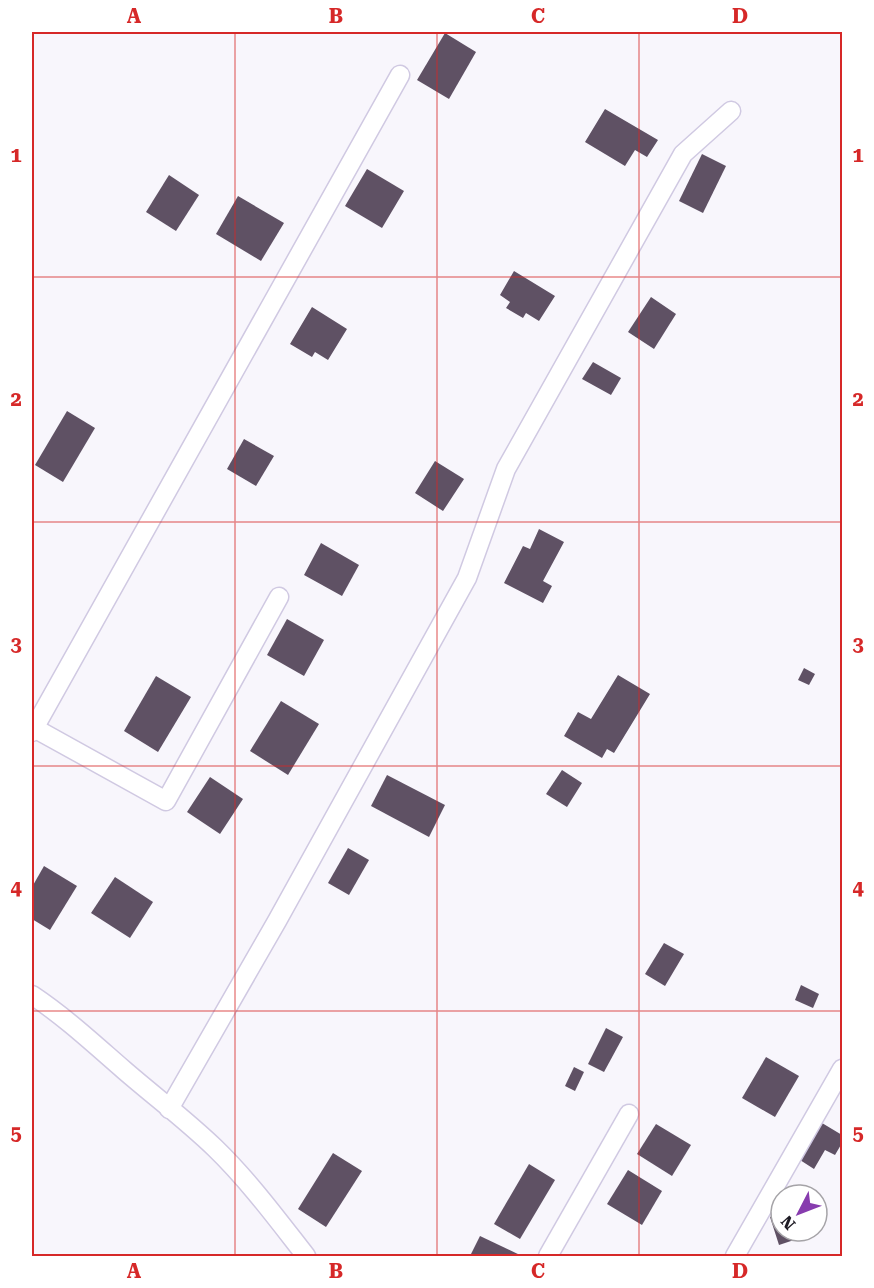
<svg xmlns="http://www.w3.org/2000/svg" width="874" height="1288" viewBox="0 0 874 1288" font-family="'Roboto Serif',serif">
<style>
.building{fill:#5f5164}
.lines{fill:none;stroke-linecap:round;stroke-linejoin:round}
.street-casing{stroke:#d0c9e2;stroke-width:21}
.street{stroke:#fff;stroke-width:18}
.grid{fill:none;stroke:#d62828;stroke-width:1.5;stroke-opacity:0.55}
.neatline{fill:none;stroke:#d62828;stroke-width:2}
.grid-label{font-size:20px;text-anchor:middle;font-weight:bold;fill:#d62828}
</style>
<rect width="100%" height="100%" fill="#f8f6fc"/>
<g class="building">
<polygon points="445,33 476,52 449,99 417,80"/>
<polygon points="605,109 658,140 647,157 635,150 625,166 585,142"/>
<polygon points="702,154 726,166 703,213 679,201"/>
<polygon points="367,169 404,191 382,228 345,206"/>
<polygon points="169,175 199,195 176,231 146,212"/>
<polygon points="238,196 284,223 261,261 216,234"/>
<polygon points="514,271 555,296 539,321 526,313 523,318 506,308 510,302 500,295"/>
<polygon points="651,297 676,314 654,349 628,332"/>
<polygon points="312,307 347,329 328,360 315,352 312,357 290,344"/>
<polygon points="593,362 621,378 611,395 582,379"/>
<polygon points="67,411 95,428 63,482 35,465"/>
<polygon points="244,439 274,456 256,486 227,469"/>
<polygon points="435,461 464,479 443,511 415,493"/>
<polygon points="539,529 564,542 543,581 552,586 543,603 504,583 523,546 530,549"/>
<polygon points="321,543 359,565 342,596 304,575"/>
<polygon points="287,619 324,640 304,676 267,655"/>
<polygon points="804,668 815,674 809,685 798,680"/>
<polygon points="618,675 650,694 614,753 607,749 602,758 564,736 578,712 591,719"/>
<polygon points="156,676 191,697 158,752 124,731"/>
<polygon points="281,701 319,724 288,775 250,751"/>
<polygon points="562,770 582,783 567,807 546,794"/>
<polygon points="387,775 445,805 429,837 371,806"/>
<polygon points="210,777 243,799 220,834 187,812"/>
<polygon points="348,848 369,860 349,895 328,883"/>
<polygon points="44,866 77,886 50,930 32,919 32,887"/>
<polygon points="115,877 153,902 130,938 91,913"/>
<polygon points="664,943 684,954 665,986 645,974"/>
<polygon points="801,985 819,994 813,1008 795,1000"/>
<polygon points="606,1028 623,1037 604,1072 588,1064"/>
<polygon points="766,1057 799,1076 775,1117 742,1098"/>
<polygon points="574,1067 584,1072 575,1091 565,1086"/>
<polygon points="822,1123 842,1135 842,1143 835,1155 825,1150 814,1169 800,1160"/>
<polygon points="656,1124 691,1145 672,1176 637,1154"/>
<polygon points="333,1153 362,1171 326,1227 298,1209"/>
<polygon points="529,1164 555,1180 520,1239 494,1224"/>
<polygon points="628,1170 662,1191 642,1225 607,1204"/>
<polygon points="781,1213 781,1231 811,1231 812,1234 779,1245 770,1217"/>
<polygon points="480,1236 522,1256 470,1256"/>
</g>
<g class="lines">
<g class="street-casing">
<g id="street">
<polyline points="34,728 166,801 279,597"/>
<polyline points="32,732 400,75"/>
<path d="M 32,995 C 65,1017 94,1044 124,1070 C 154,1096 186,1120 215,1148 C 249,1181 277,1219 306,1256"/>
<polyline points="169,1109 277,921 467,578 506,469 683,154 731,111"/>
<polyline points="548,1256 629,1114"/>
<polyline points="735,1256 842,1069"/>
</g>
</g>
<use href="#street" class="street"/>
</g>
<path class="grid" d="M 235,32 L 235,1256M 437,32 L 437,1256M 639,32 L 639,1256M 32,277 L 842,277M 32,522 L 842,522M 32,766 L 842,766M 32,1011 L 842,1011"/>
<rect width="874" height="1288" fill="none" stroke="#ffffff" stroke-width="66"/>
<g transform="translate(799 1213) rotate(228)"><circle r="28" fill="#ffffff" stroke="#a5a3a7" stroke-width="1.5"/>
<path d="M0-4.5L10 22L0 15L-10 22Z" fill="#873cae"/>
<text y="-9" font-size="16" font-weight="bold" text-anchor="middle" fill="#1d1a23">N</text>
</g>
<rect x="33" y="33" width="808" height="1222" class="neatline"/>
<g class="grid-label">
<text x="134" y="23">A</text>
<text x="336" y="23">B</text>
<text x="538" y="23">C</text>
<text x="740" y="23">D</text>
<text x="16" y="162">1</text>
<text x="858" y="162">1</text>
<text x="16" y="406">2</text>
<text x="858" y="406">2</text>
<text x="16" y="651">3</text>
<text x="858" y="651">3</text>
<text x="16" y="895">4</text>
<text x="858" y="895">4</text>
<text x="16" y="1140">5</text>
<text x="858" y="1140">5</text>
<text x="134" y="1278">A</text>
<text x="336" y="1278">B</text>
<text x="538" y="1278">C</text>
<text x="740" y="1278">D</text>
</g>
</svg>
